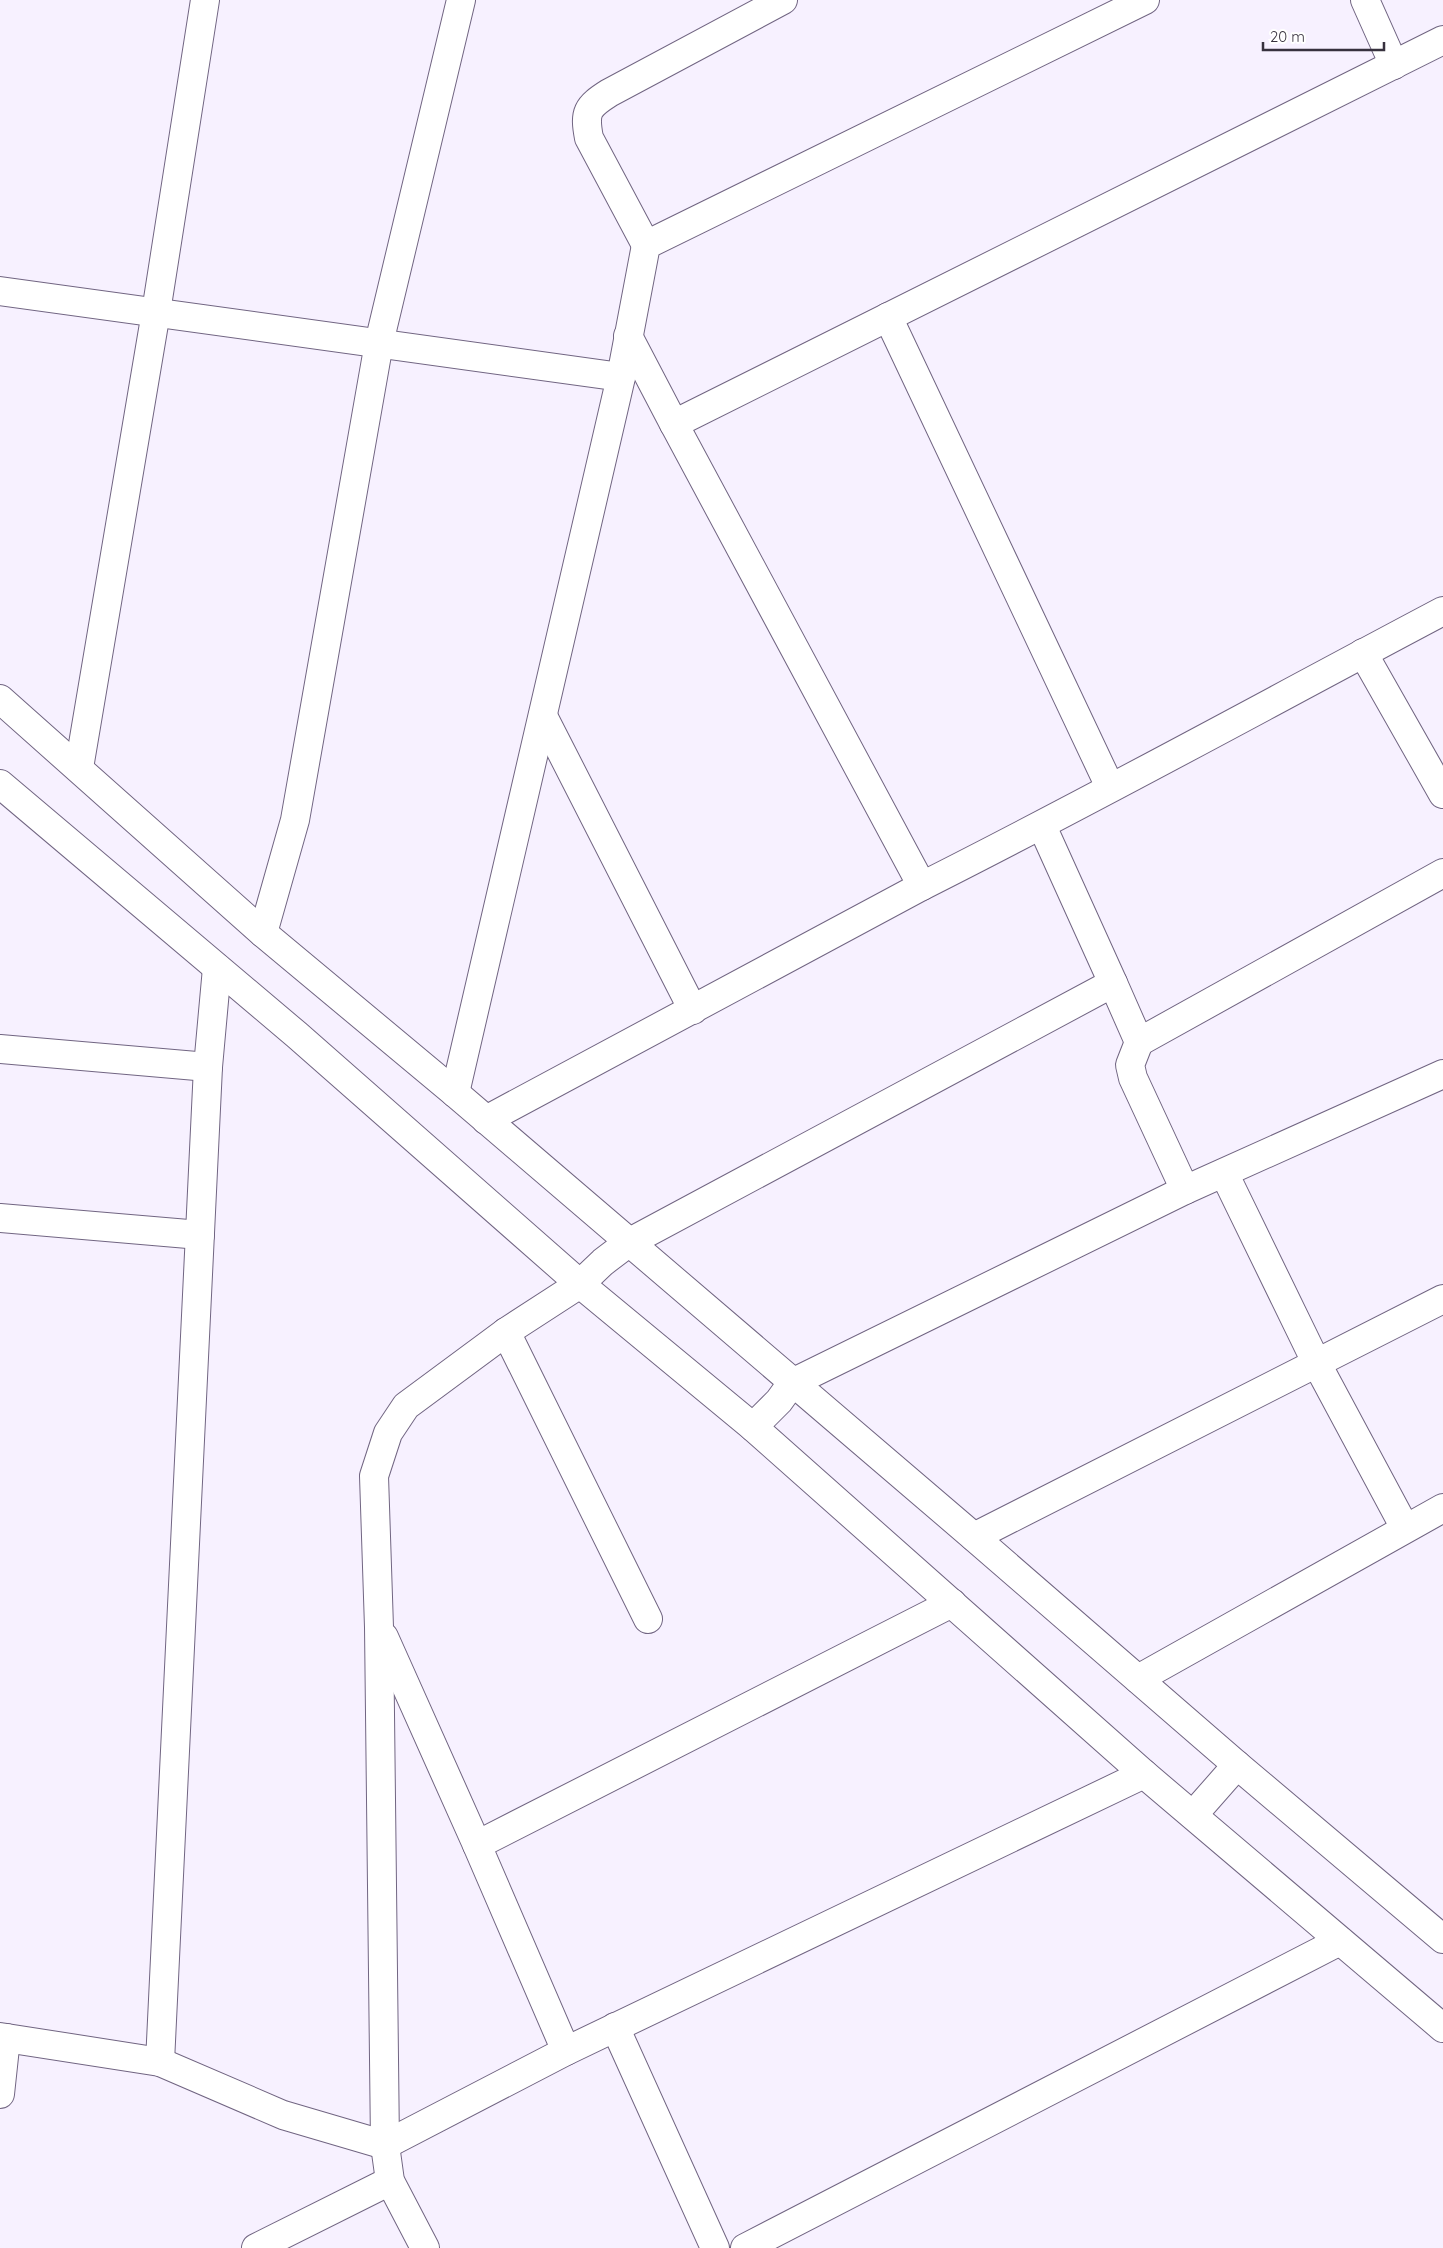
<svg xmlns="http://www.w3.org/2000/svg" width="1443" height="2248" viewBox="0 0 1443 2248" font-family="Quicksand,sans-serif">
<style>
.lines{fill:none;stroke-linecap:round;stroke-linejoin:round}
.minor-casing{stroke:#716582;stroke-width:30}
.minor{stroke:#fff;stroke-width:28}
</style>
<rect width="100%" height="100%" fill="#f7f1ff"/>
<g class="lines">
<g class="minor-casing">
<g id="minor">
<polyline points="1365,0 1394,65"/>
<path d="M 646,245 L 589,138 C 584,112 587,107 609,93 L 783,0"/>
<polyline points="0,291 621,377 646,245 1145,0"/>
<polyline points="888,317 1110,787"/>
<polyline points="628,336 674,424 1443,40"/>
<path d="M 674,424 L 922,886 C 1097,798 1269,703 1443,611"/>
<polyline points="1363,653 1443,794"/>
<polyline points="0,699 263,933 455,1093 974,1537 1237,1765 1443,1939"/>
<polyline points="543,716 693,1010"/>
<polyline points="79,768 156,312 205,0"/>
<polyline points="0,784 297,1035 580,1284 753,1427 1144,1774"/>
<polyline points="1042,826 1113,983"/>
<polyline points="263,933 295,820 379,343 461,0"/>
<polyline points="1139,1042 1130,1065 1133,1078 1185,1190"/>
<polyline points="0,1049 208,1067"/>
<polyline points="455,1093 621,377"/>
<polyline points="486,1120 922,886"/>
<polyline points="1224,1173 1316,1362 1405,1528"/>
<polyline points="0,1218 200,1235"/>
<polyline points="506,1332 648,1619"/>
<polyline points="753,1427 779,1401 792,1383 1185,1190 1443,1074"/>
<polyline points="974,1537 1443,1299"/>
<polyline points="384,1637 477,1845 566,2051"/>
<polyline points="1138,1679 1443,1508"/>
<polyline points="1193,1815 1237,1765"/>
<polyline points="477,1845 952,1603"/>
<polyline points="615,2027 715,2248"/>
<polyline points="0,2037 160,2062 283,2115 385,2145 566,2051 1144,1774 1443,2028"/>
<polyline points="160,2062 208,1067 217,968"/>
<polyline points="0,2094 6,2038"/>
<polyline points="256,2248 390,2181"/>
<polyline points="425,2248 390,2181 385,2145 379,1627 374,1476 388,1433 406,1406 506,1332 580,1284 603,1262 628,1243 1113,983 1139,1042 1443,873"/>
<polyline points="745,2248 1340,1941"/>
</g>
</g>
<use href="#minor" class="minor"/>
</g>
<path d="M1263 42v8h121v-8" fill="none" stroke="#37313e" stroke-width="2.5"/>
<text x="1270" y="42" font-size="15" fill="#37313e" stroke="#ffffff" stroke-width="4" paint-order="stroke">20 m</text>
</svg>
